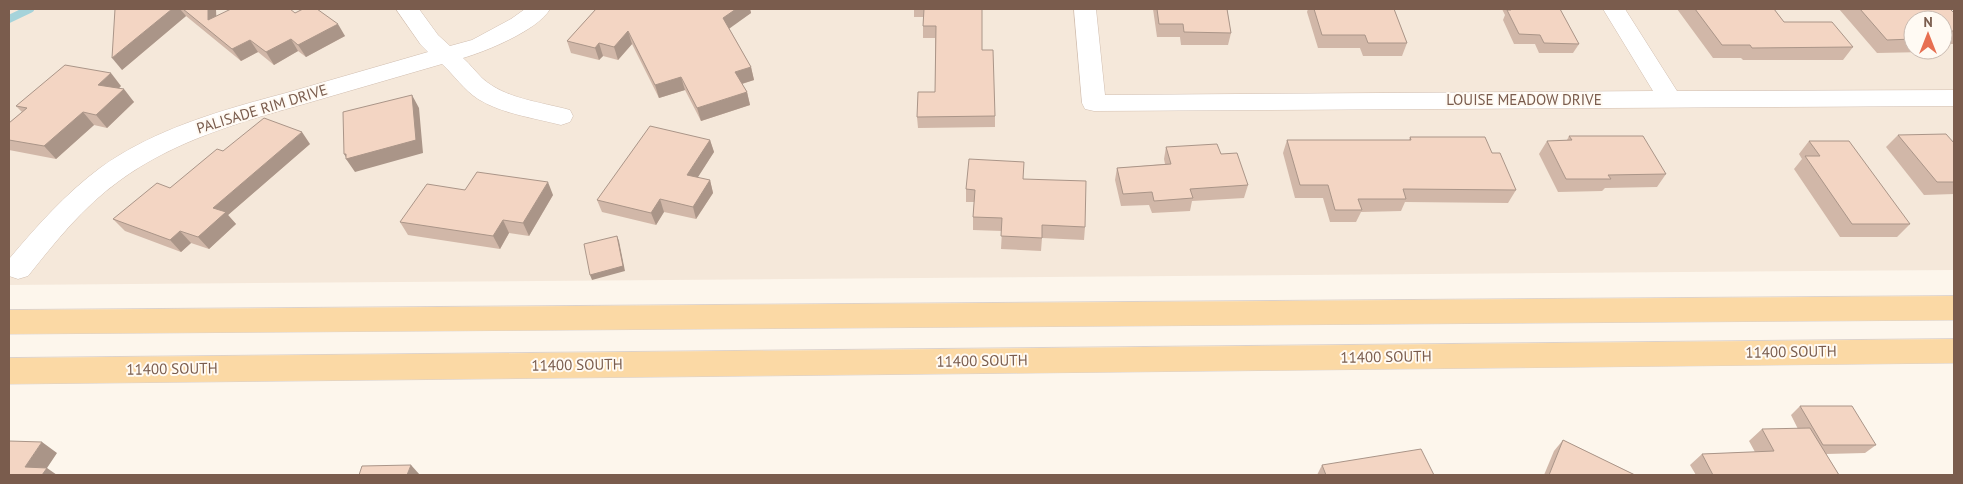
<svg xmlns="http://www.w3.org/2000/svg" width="1963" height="484" viewBox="0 0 1963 484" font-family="'PT Sans',sans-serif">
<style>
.residential{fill:#f5e8da;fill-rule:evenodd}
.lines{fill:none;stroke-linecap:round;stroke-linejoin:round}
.stream{stroke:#a5d3da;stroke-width:8}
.minor-casing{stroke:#d1beb0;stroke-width:1}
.major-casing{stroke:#dad1cd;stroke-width:1}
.minor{fill:#fff;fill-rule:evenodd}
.major{fill:#fbd9a5;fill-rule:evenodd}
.wall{fill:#d1b7a8}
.shaded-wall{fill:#aa9588}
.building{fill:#f3d5c3;stroke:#aa9588}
.labels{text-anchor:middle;stroke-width:4;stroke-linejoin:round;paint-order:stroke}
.street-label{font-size:15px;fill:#7a5c4d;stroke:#fffaf3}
</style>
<rect width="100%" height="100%" fill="#fdf6ec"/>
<path class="residential" d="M 9,9 L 1954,9 L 1954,270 L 9,285 ZM 1913,20 L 1943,20 L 1943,50 L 1913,50 Z"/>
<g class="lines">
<polyline class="stream" points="9,19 30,9"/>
<g class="minor-casing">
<g id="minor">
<path d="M 396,9 L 419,9 L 438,35 L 450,46 L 472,40 L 511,19 L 525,9 L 550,9 C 538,30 487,51 463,58 C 470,64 475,71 482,78 C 505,99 541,102 570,110 L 573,116 L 570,122 L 561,125 C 535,118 502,114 478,99 C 464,90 454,75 442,64 C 396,77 350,91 304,104 C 240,122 173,141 119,181 C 83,207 56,241 28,276 L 18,279 L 9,276 L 9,259 C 37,226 65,194 100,168 C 154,129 222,110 286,93 C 333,79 381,66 428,52 L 421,45 Z"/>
<polygon points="1074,9 1096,9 1105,95 1653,91 1603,9 1625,9 1677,91 1954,90 1954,106 1094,111 1085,109 1082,103"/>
</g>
</g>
<g class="major-casing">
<g id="major">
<polygon points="1954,296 1954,320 9,334 9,310"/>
<polygon points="1954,339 1954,363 9,384 9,358"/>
</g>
</g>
<use href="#minor" class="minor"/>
<use href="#major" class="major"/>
</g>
<g class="wall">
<polygon points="115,9 216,9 216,16 295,13 345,36 306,57 298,51 274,65 258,52 241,61 186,16 122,70"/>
<polygon points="596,9 750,9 751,13 729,28 751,67 754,80 742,84 747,92 750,105 701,121 685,90 659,98 632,44 618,60 603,56 599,60 571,53 567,41"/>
<polygon points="914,9 982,9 982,50 995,116 995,127 918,128 917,117 935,92 935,38 923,38 923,17 914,17"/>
<polygon points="1153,9 1227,9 1231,33 1228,45 1181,45 1180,37 1157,37"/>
<polygon points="1308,9 1394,9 1407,43 1402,56 1363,56 1360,48 1318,48 1307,12"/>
<polygon points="1502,9 1560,9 1579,44 1573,53 1539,53 1535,44 1514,44 1503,20 1505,15"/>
<polygon points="1677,9 1774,9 1784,22 1853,47 1843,60 1743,60 1741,58 1713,58"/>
<polygon points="1839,9 1950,9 1954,13 1954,44 1943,44 1943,20 1913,20 1913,50 1927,50 1925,52 1877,53"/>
<polygon points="121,86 119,88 134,102 107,128 94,125 56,159 9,150 9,123 22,112 16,106"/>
<polygon points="1898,135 1954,143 1954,194 1924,195 1886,147"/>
<polygon points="1569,136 1666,174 1657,187 1605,188 1602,191 1558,192 1539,154 1547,141 1567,140"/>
<polygon points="1410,137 1492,153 1516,190 1508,203 1405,202 1401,211 1361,212 1356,222 1330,222 1323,198 1295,198 1283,153 1287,140 1409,140"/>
<polygon points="710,140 714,152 697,178 710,180 713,193 696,219 664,212 656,225 602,212 597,200"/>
<polygon points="1809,141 1910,224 1897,237 1840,237 1794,169 1802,159 1799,154"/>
<polygon points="310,144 228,215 236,224 209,249 191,243 181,252 125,231 113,219 170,188 223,151"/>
<polygon points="1166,147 1221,154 1248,185 1244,198 1192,201 1190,211 1152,213 1149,205 1121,206 1115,180 1117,168 1165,164 1164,159"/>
<polygon points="1023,179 1085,227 1084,240 1042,238 1041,251 1001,249 1002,231 973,230 973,217 974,202 966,202 966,189"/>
<polygon points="465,190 553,195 529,236 509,233 500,249 408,235 400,222"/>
<polygon points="1800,406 1876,445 1865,453 1826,454 1839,475 1696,475 1690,465 1702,454 1755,452 1749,441 1762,429 1798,429 1791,415"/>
<polygon points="1563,440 1635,475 1544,475 1554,451"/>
<polygon points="1322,465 1434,475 1317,475"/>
</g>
<g class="shaded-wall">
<polygon points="172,9 180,9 186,16 122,70 112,58"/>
<polygon points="208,9 216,9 217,32 208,20"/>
<polygon points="736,9 750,9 751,13 726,31 723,18"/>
<polygon points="338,24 345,36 306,57 298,45"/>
<polygon points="628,31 632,44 618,60 614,47"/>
<polygon points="291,39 298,51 274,65 266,52"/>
<polygon points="250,40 258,52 241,61 232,49"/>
<polygon points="599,43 603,56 599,60 595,48"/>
<polygon points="751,67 754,80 738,85 735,72"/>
<polygon points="111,73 121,86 109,98 98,85"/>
<polygon points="681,77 685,90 659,98 655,85"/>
<polygon points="124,89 134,102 107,128 96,115"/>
<polygon points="747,92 750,105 701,121 697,108"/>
<polygon points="412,95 419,108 423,153 355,172 346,159 347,159 344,154"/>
<polygon points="83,112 94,125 56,159 44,146"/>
<polygon points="302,132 310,144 228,215 236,224 209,249 198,237 213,208"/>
<polygon points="710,140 714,152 691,188 687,175"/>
<polygon points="710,180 713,193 696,219 693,207"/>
<polygon points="548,182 553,195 529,236 523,223"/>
<polygon points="660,199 664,212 656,225 651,213"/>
<polygon points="503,220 509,233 500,249 493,236"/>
<polygon points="180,231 191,243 181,252 170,240"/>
<polygon points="617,236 619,241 625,271 592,280 590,275"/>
<polygon points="42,442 57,453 47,468 57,475 37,475 25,467"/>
<polygon points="411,465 420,475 407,475"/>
</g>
<g class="building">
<polygon points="115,9 172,9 112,58"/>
<polygon points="183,9 208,9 208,20 231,9 290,9 295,13 303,9 317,9 338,24 298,45 291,39 266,52 250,40 232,49"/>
<polygon points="596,9 736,9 723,18 751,67 735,72 747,92 697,108 681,77 655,85 628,31 614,47 599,43 595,48 567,41"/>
<polygon points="924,9 982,9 982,50 993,50 995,116 917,117 918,92 935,92 936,26 923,26"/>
<polygon points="1157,9 1227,9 1231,33 1184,32 1183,24 1159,24"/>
<polygon points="1314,9 1394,9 1407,43 1368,43 1365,35 1322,35"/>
<polygon points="1511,9 1560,9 1579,44 1544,43 1540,35 1519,34 1507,10 1511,10"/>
<polygon points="1695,9 1774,9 1784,22 1832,22 1853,47 1752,48 1750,45 1722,45"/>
<polygon points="1860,9 1950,9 1954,13 1954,31 1943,31 1943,20 1913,20 1913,39 1887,40"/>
<polygon points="65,65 111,73 98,85 124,89 96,115 83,112 44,146 9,140 9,123 27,108 16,106"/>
<polygon points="412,95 416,140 346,159 346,154 344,154 343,112"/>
<polygon points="264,118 302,132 213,208 226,212 198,237 180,231 170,240 113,219 157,183 170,188 217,149 223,151"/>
<polygon points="650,126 710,140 687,175 710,180 693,207 660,199 651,213 597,200"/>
<polygon points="1946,134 1954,143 1954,182 1937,182 1898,135"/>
<polygon points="1569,136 1643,136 1666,174 1608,175 1611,179 1566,179 1547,141 1572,140"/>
<polygon points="1410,137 1485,137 1492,153 1500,153 1516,190 1403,189 1406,199 1358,199 1362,210 1335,210 1328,185 1300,185 1287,140 1411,140"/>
<polygon points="1809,141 1849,141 1910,224 1852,224 1805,156 1820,156"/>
<polygon points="1217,144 1221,154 1237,153 1248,185 1190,189 1193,198 1154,201 1152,192 1123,194 1117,168 1171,164 1166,147"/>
<polygon points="969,159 1024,162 1023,179 1086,181 1085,227 1042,225 1042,238 1001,236 1002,218 973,217 975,190 966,189"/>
<polygon points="477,172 548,182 523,223 503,220 493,236 400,222 427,184 465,190"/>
<polygon points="617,236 623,266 590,275 584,244"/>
<polygon points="1800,406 1852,406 1876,445 1823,445"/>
<polygon points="1810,428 1839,475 1713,475 1702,454 1774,451 1762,429"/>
<polygon points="1563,440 1635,475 1549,475"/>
<polygon points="9,441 42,442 25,467 47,468 42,475 9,475"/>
<polygon points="1421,449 1434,475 1326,475 1322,465"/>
<polygon points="411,465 407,475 359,475 362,466"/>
</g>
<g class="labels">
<g class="street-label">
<text x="1524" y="105">LOUISE MEADOW DRIVE</text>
<text transform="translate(262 109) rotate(-17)" y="5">PALISADE RIM DRIVE</text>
<text transform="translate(1791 352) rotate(-1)" y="5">11400 SOUTH</text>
<text transform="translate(1386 357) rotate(-1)" y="5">11400 SOUTH</text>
<text transform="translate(982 361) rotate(-1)" y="5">11400 SOUTH</text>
<text transform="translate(577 365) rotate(-1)" y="5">11400 SOUTH</text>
<text transform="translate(172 369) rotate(-1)" y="5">11400 SOUTH</text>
</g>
</g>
<rect width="1963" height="484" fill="none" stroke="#7a5c4d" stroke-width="20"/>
<g transform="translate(1928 35)"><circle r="24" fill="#fffaf3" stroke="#cabbb1"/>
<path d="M0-4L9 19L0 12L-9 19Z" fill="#e76f51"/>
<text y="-8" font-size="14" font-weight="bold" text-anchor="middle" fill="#7a5c4d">N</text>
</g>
</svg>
